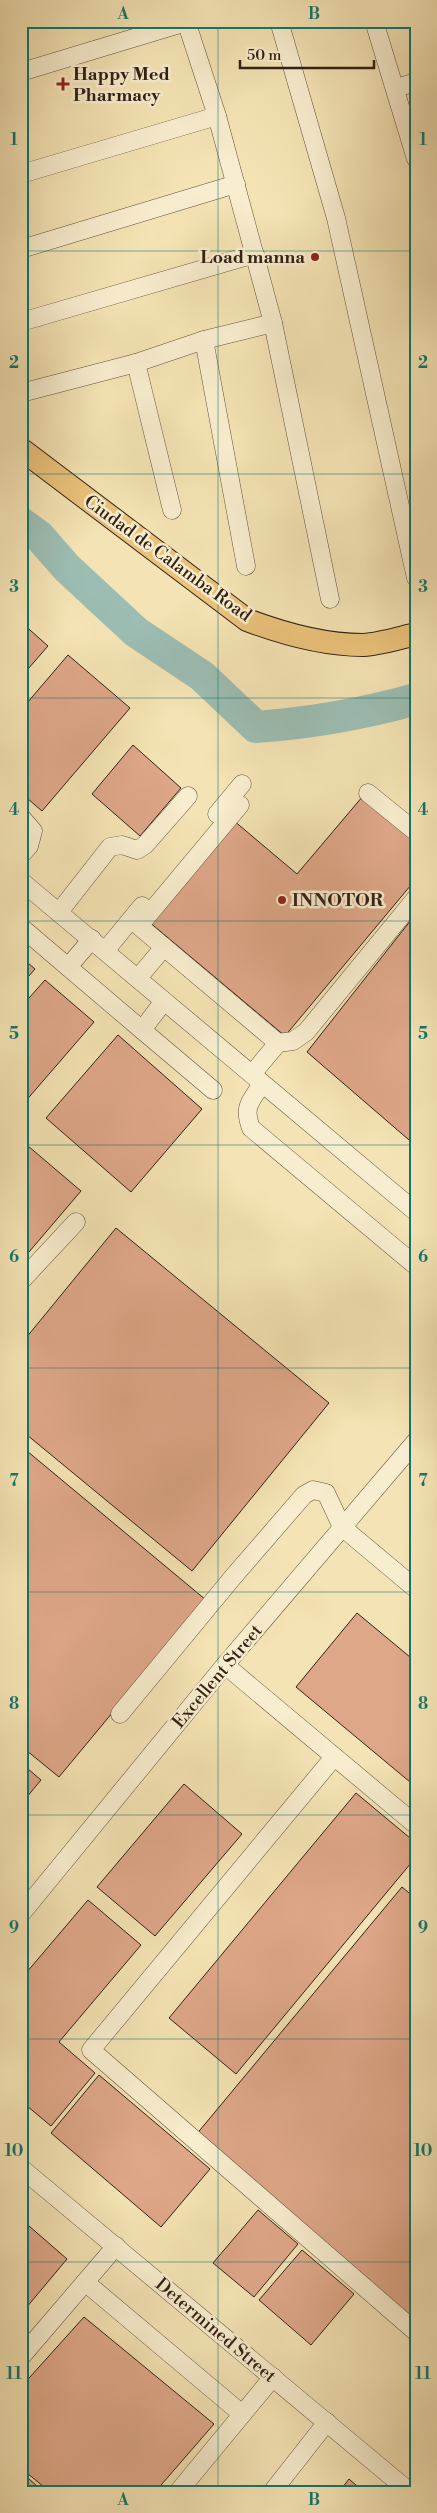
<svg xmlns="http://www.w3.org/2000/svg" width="437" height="2513" viewBox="0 0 437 2513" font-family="'Libre Bodoni',serif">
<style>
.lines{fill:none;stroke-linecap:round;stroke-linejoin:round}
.river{stroke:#9cbdb3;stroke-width:32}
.building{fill:#dea788;stroke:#312016}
.minor-casing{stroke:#62513e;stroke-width:19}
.major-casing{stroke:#312016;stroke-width:24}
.minor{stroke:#f8edce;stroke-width:18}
.major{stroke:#eac27a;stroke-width:22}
.grid{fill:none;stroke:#0f766e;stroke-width:1;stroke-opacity:0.55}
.poi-dot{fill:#8f2418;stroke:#f8edce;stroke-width:2}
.labels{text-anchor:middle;stroke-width:5;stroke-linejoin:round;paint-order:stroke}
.poi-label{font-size:18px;font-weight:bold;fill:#312016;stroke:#f8edce;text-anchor:start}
.street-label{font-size:18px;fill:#312016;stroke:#f8edce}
.neatline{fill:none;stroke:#0f766e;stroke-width:2}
.grid-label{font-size:16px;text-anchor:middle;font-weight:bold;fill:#0f766e}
</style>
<rect width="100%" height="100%" fill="#f4e3b4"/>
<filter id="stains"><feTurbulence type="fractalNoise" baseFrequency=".004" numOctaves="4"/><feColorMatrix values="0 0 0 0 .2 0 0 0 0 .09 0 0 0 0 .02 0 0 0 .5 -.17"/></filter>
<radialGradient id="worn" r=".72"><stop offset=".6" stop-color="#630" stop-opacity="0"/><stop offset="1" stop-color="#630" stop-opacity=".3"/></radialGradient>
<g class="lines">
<path class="river" d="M 21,523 L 39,536 L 67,568 L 136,632 L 202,676 L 256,727 C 311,723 363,714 416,699"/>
</g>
<g class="building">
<polygon points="21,622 48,646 21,677"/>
<polygon points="68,655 130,708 42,811 21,793 21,710"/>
<polygon points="133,745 181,788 140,836 92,794"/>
<polygon points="363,796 416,840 416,879 285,1036 148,921 233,820 297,874"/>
<polygon points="411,920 416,924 416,1146 307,1052"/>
<polygon points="21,957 35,969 21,985"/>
<polygon points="45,980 94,1022 24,1103 21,1101 21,1007"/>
<polygon points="118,1035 202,1109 131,1192 46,1118"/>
<polygon points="21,1140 81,1191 29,1252 21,1245"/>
<polygon points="116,1228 329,1403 192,1571 21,1430 21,1344"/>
<polygon points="21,1446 206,1600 59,1777 21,1746"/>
<polygon points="357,1613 416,1662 416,1787 296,1687"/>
<polygon points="21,1763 41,1780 21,1804"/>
<polygon points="184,1784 242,1834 155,1936 97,1887"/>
<polygon points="356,1793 416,1843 416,1857 236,2074 169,2018"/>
<polygon points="402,1887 416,1899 416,2322 195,2136"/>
<polygon points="88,1900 141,1945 59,2042 95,2073 51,2126 21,2101 21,1979"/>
<polygon points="99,2075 210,2169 161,2227 51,2133"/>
<polygon points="258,2210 298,2244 254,2297 213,2263"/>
<polygon points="21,2219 67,2259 21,2314"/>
<polygon points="302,2250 354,2294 311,2345 259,2300"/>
<polygon points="84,2317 214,2424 155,2492 50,2492 21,2468 21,2387"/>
<polygon points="21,2472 44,2492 21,2492"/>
<polygon points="349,2479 364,2492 339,2492"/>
</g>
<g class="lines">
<g class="minor-casing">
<g id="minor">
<polyline points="186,21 217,116 273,323 330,599"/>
<polyline points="279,21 336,218 416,578"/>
<polyline points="374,21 416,159"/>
<polyline points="21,72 190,21"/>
<polyline points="396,88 416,82"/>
<polyline points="21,174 217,116"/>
<polyline points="21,249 236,184"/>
<polyline points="21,322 255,254"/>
<polyline points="204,340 246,566"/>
<polyline points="136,363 172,510"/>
<polyline points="21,393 136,363 204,340 273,323"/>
<polyline points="368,793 416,832"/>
<polyline points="240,805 139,926 278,1043"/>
<polyline points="217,814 242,784"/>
<polyline points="21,817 33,831 29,846 21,855"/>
<polyline points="21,881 416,1212"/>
<polyline points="59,912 110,847 122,845 137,850 145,845 188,796"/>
<polyline points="21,927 142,1030 164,1001"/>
<polyline points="105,951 142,906"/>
<polyline points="68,967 92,939"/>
<polyline points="138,978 164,947"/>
<polyline points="142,1030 213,1090"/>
<polyline points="252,1074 278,1043 293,1041 306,1032 416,898"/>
<path d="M 262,1084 C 250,1102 243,1107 251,1128 L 416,1266"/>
<polyline points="21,1281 76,1222"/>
<polyline points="225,1665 416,1825"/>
<polyline points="120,1714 233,1577 304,1495 313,1490 326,1493 342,1527 416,1589"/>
<polyline points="334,1757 91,2050 416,2332"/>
<polyline points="21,1914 225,1665 416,1441"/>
<polyline points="21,2168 410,2492"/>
<polyline points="85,2282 242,2414"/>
<polyline points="21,2357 116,2246"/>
<polyline points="178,2492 273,2377"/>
<polyline points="272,2492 327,2422"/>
</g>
</g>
<g class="major-casing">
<path id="major" d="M 21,449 L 247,620 C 284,634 323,645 363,645 C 381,644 399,638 416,634"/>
</g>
<use href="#minor" class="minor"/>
<use href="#major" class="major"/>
</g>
<path class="grid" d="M 218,21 L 218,2492M 21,251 L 416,251M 21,474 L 416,474M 21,698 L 416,698M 21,921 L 416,921M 21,1145 L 416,1145M 21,1368 L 416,1368M 21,1592 L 416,1592M 21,1815 L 416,1815M 21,2039 L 416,2039M 21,2262 L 416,2262"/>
<g class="poi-dot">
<path d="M60.5 76.5h5v5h5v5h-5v5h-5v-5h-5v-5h5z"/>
<circle cx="315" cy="257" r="5"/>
<circle cx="282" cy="900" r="5"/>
</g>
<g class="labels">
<g class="poi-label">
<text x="73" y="80">Happy Med<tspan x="73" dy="21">Pharmacy</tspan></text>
<text x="305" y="263" text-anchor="end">Load manna</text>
<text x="292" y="906">INNOTOR</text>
</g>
<g class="street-label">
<text transform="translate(168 558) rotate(36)" y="6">Ciudad de Calamba Road</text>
<text transform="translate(217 1676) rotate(-50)" y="6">Excellent Street</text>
<text transform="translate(216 2330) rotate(40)" y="6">Determined Street</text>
</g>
</g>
<rect width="437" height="2513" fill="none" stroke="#f4e3b4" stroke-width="55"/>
<path d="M240 60v8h134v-8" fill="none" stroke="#312016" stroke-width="2.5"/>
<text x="247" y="60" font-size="15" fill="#312016" stroke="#f8edce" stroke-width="4" paint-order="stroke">50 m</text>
<rect x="28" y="28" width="382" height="2458" class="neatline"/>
<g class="grid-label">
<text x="123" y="19">A</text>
<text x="314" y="19">B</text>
<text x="14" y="145">1</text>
<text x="423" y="145">1</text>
<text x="14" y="368">2</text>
<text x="423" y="368">2</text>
<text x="14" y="592">3</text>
<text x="423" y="592">3</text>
<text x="14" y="815">4</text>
<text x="423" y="815">4</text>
<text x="14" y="1039">5</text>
<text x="423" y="1039">5</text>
<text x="14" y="1262">6</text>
<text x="423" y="1262">6</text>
<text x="14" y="1486">7</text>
<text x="423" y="1486">7</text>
<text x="14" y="1709">8</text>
<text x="423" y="1709">8</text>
<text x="14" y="1933">9</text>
<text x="423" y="1933">9</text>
<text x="14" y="2156">10</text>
<text x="423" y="2156">10</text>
<text x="14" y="2379">11</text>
<text x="423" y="2379">11</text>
<text x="123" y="2505">A</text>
<text x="314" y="2505">B</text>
</g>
<rect width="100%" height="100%" filter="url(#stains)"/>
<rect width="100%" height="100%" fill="url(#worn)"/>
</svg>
